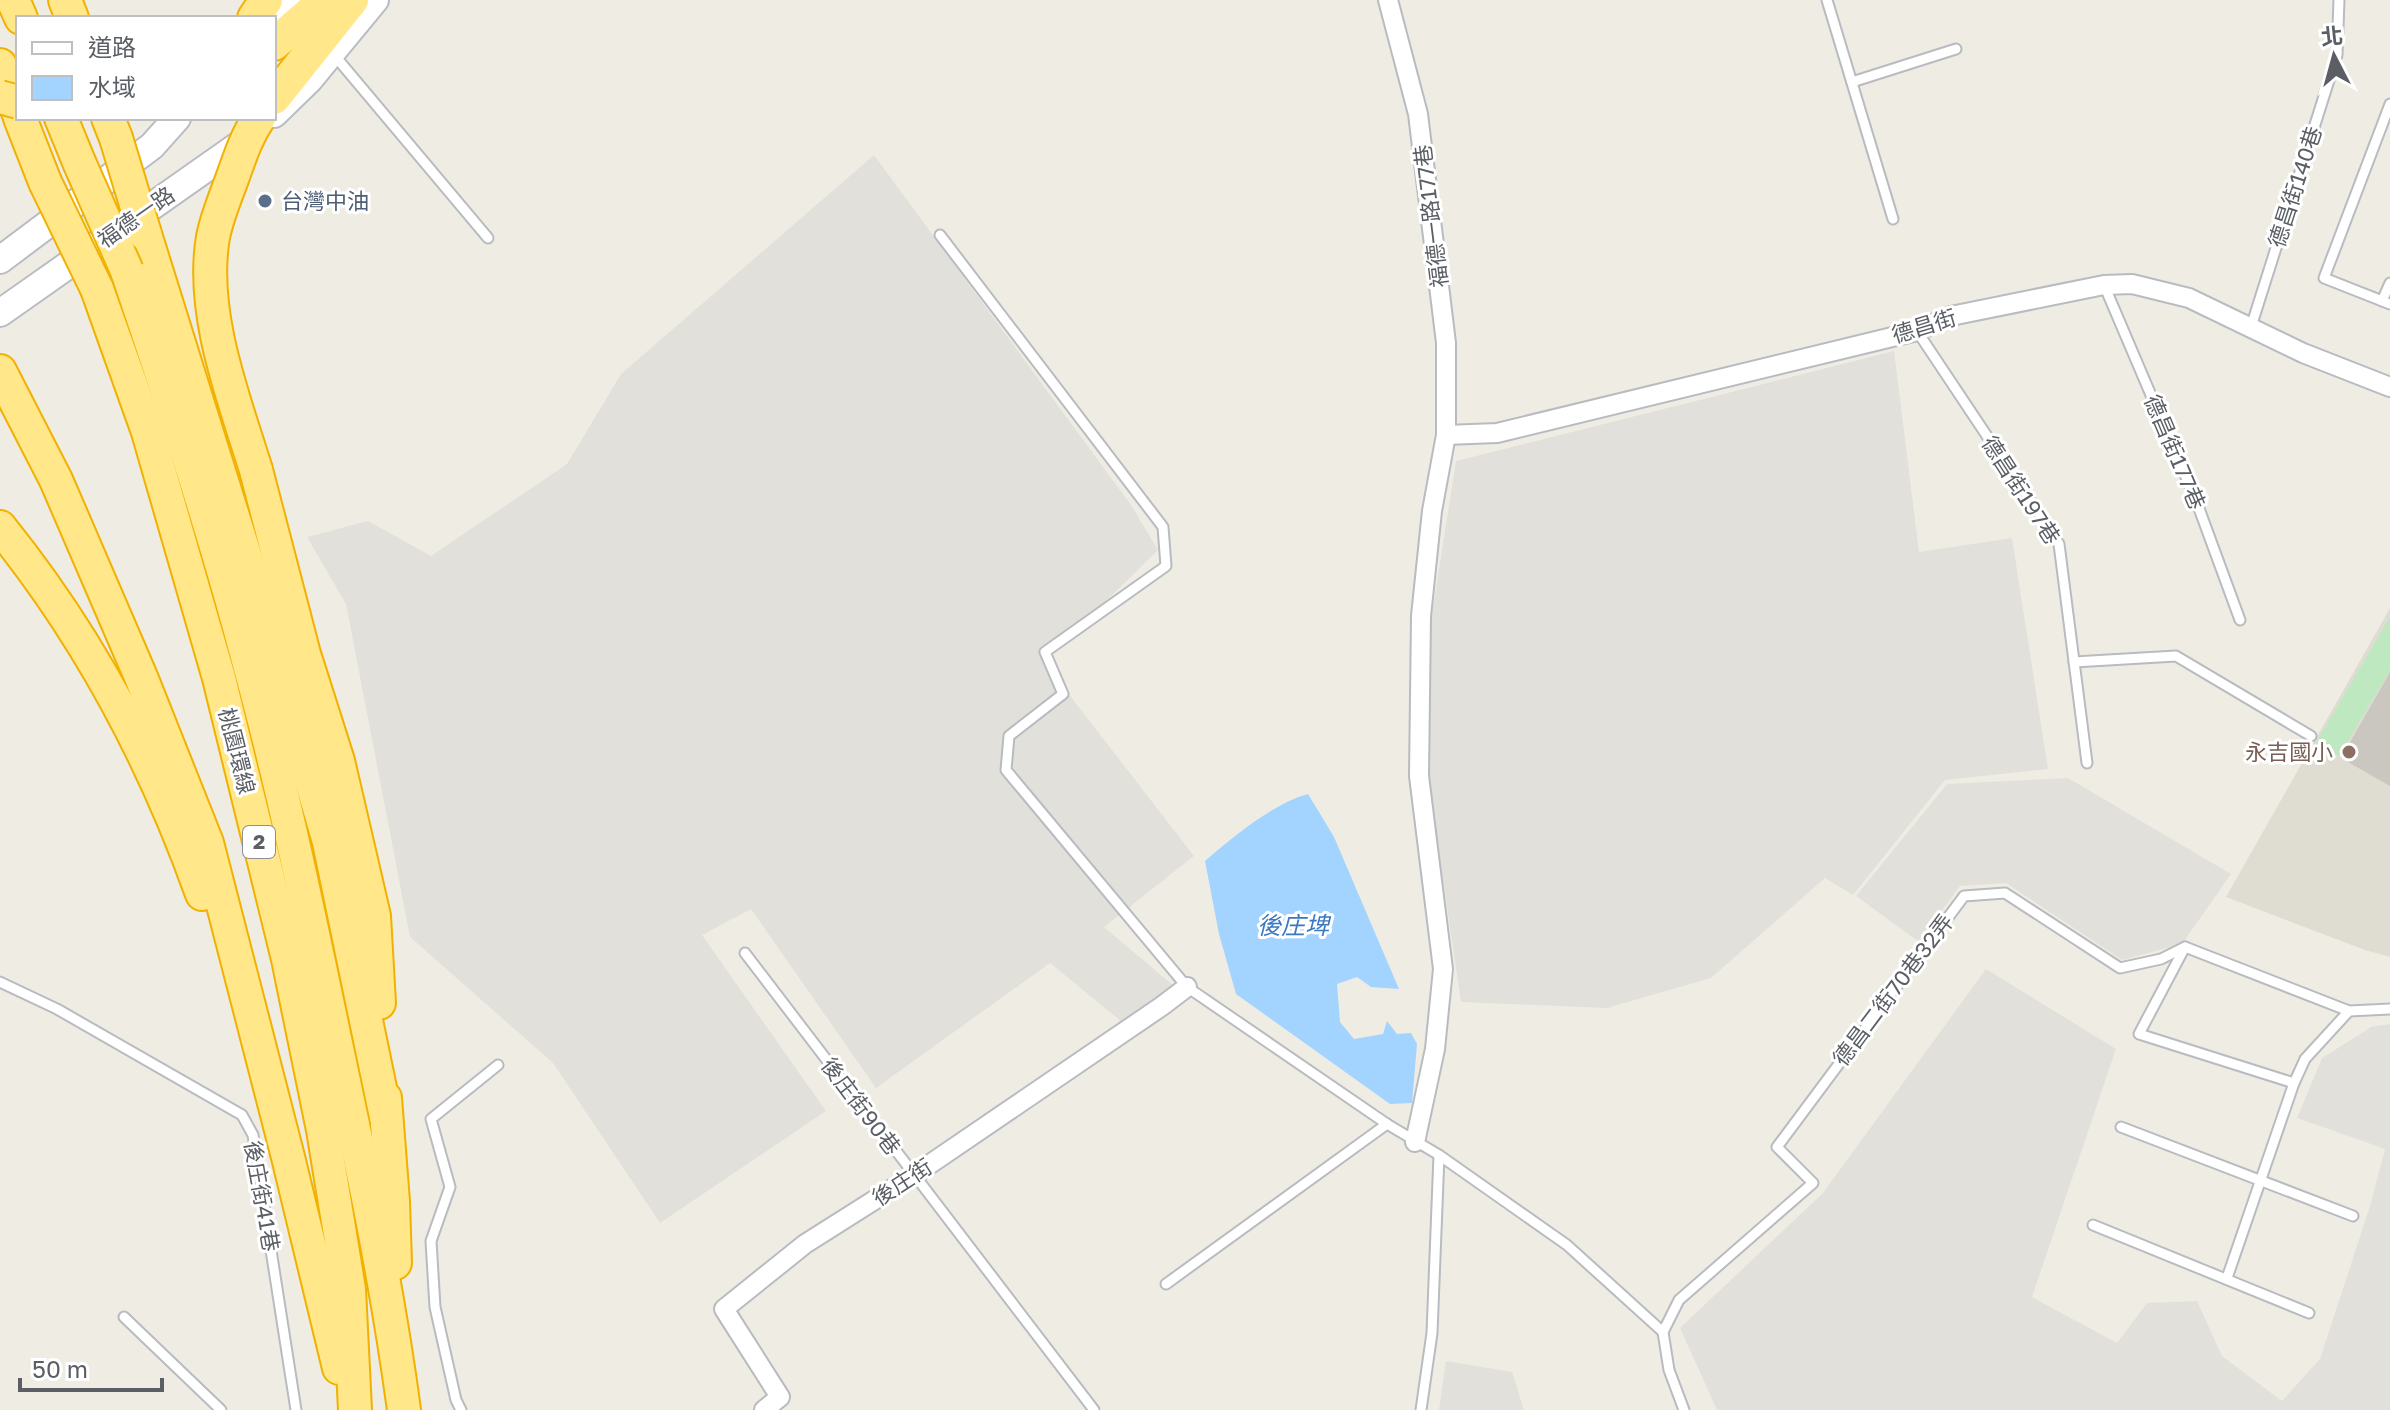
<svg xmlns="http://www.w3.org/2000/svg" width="2390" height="1410" viewBox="0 0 2390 1410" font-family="'Golos Text','Noto Sans TC',sans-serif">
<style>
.industrial{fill:#e2e0db}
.education{fill:#dfdcd2}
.green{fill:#bee8c0}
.water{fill:#a3d3ff}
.building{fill:#cac7c0}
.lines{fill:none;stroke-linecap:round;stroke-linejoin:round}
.service-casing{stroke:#b8bbc0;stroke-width:13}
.minor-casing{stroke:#b8bbc0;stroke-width:22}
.secondary-casing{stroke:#b9bcc2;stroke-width:30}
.motorway-casing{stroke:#f2b100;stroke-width:36}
.service{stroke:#fff;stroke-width:9}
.minor{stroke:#fff;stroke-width:18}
.secondary{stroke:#fff;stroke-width:26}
.motorway{stroke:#ffe78a;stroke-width:32}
.motorway-bridge-casing{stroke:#f2b100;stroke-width:36;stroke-linecap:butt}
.motorway-bridge{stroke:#ffe78a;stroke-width:32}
.service-dot{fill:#5c6f8a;stroke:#fff;stroke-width:3}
.education-dot{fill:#8d6e63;stroke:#fff;stroke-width:3}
.labels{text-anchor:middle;stroke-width:6;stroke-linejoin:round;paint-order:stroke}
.shield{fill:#fff;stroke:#8c8f93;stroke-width:2}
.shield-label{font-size:20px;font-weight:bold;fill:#5b5f65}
.street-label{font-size:22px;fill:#5b5f65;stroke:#fff}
.service-label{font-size:22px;fill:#4e5e75;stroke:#fff;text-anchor:start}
.education-label{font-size:22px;fill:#785e54;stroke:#fff;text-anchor:end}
.water-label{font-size:24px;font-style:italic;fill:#3c77c1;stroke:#fff}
</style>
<rect width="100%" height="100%" fill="#efede3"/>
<g class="industrial">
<polygon points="874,155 1131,505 1158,550 1044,662 1194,856 1104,927 1175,987 1122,1022 1050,963 876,1088 751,909 702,935 826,1111 660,1223 553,1063 410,937 346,604 307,537 368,521 431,556 567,464 621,374"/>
<polygon points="1894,351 1919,552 2012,538 2048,769 1945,780 1853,895 1825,878 1711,978 1607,1008 1461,1002 1427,771 1432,614 1456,461"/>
<polygon points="2068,778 2231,874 2182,944 2122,960 2006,883 1960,886 1919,942 1856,896 1947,784"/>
<polygon points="1986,969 2116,1049 2032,1297 2117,1343 2147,1303 2197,1301 2222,1356 2282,1401 2320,1359 2370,1206 2385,1149 2297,1118 2322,1058 2371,1027 2390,1024 2390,1410 1717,1410 1680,1328 1823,1193"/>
<polygon points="1446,1361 1512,1372 1524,1410 1439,1410"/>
</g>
<polygon class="education" points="2390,608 2390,957 2365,950 2226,897"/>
<polygon class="green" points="2390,617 2390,670 2339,756 2316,743"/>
<path class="water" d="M 1308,794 L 1334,837 L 1399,989 L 1371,987 L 1357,977 L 1337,984 L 1340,1022 L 1354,1039 L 1383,1034 L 1387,1021 L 1397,1034 L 1411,1033 L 1417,1044 L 1412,1103 L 1390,1104 L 1236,994 L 1219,934 L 1205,861 C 1233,837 1272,804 1308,794 Z"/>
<polygon class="building" points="2390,672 2390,786 2341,758"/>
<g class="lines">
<g class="service-casing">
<g id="service">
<polyline points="1827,0 1893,219"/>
<polyline points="335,56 488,238"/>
<polyline points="1852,82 1956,49"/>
<polyline points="2390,104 2324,278 2390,304"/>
<polyline points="940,235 1163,527 1166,566 1045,652 1063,694 1009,736 1006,770 1187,987 1387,1124 1439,1155 1567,1245 1663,1332"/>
<polyline points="2104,285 2197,503 2240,620"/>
<polyline points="2382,301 2390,283"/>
<polyline points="2251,327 2337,55 2339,0"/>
<polyline points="1917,331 2059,544 2087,763"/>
<polyline points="2074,662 2176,656 2311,736"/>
<polyline points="2185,947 2139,1034 2294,1083"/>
<polyline points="745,953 1094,1410"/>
<polyline points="0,982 57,1009 242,1115 253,1135 296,1410"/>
<polyline points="2121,1127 2353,1216"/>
<polyline points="2093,1225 2309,1313"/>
<polyline points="2227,1278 2294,1083 2305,1059 2349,1011"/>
<polyline points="1166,1284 1387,1124"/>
<polyline points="124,1317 221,1410"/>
<polyline points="461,1410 456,1400 435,1307 431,1241 450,1187 431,1119 498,1065"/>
<polyline points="1421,1410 1432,1333 1439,1155"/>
<polyline points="1684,1410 1669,1370 1663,1332 1679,1300 1813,1183 1777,1147 1964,896 2005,893 2120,968 2161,959 2185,947 2349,1011 2390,1009"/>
</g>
</g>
<g class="minor-casing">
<g id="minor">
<polyline points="1388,0 1418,114 1446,343 1446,435 1432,511 1421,616 1419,776 1443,969 1435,1049 1415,1142"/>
<polyline points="1446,435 1497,433 1917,331 1951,316 2104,285 2132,284 2189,298 2303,353 2390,387"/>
<polyline points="764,1410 780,1397 724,1309 805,1244 914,1175 1162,1006 1187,987"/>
</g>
</g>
<g class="secondary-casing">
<g id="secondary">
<polyline points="273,18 291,0"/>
<polyline points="274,114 309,80 375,0"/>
<polyline points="0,260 152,146 177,118"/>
<polyline points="0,313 249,138"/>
</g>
</g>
<g class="motorway-casing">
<g id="motorway">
<polyline points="13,0 21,18"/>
<polyline points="65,0 72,18"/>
<polyline points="254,18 266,0"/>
<polyline points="274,44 325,0"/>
<polyline points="0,65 18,112"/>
<polyline points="274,98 352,0"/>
<polyline points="20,118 45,182"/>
<polyline points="61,118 79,162"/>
<polyline points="108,118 116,138"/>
<polyline points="145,234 255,587 329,842 386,1117"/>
<path d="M 127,271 C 171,401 214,531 249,664 C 284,792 311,923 338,1053 C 363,1171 388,1290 404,1410"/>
<polyline points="97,289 148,432 219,678 288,959 323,1130 349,1289 355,1410"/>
<polyline points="0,371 56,480 141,677 207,843 288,1157 339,1368"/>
<polyline points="256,470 304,654 338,761 374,916 379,1003"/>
<path d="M 0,527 C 88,636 155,762 202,894"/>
<polyline points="385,1098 393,1202 395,1263"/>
</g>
</g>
<use href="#service" class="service"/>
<use href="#minor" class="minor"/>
<use href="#secondary" class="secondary"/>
<use href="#motorway" class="motorway"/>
<g class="motorway-bridge-casing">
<g id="motorway-bridge">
<polyline points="0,97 18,102"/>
<polyline points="116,138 145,234"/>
<polyline points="79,162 127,271"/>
<polyline points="45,182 97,289"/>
<path d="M 256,470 C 234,399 200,313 213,237 C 217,217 225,198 232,179 C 240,157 246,137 259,118"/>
</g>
</g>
<use href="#motorway-bridge" class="motorway-bridge"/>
</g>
<circle class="service-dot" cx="265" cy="201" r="8"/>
<circle class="education-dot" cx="2349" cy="752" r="8"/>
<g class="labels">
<rect class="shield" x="243" y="826" width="32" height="32" rx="6"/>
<g class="shield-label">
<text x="259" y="849">2</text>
</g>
<g class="street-label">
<text transform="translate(2295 187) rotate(-72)" y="8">德昌街140巷</text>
<text transform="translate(1431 216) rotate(-97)" y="8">福德一路177巷</text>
<text transform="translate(136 217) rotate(-35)" y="8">福德一路</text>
<text transform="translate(1924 326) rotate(-17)" y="8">德昌街</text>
<text transform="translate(2175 452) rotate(67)" y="8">德昌街177巷</text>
<text transform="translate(2021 490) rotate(57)" y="8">德昌街197巷</text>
<text transform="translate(237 751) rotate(76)" y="8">桃園環線</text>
<text transform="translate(1893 990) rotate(-53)" y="8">德昌二街70巷32弄</text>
<text transform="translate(861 1106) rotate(53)" y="8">後庄街90巷</text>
<text transform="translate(902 1182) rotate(-33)" y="8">後庄街</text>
<text transform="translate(262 1196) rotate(80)" y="8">後庄街41巷</text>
</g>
<g class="service-label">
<text x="281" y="209">台灣中油</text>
</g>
<g class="education-label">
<text x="2333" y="760">永吉國小</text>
</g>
<g class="water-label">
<text x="1293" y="934">後庄埤</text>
</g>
</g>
<rect x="16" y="16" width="260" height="104" fill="#ffffff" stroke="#bdbfc1" stroke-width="2"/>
<rect x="32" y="42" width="40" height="12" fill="#ffffff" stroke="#bdbfc1" stroke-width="2"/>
<text x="88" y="56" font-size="24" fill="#5b5f65">道路</text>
<rect x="32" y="76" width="40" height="24" fill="#a3d3ff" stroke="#bdbfc1" stroke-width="2"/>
<text x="88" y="96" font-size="24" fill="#5b5f65">水域</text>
<g transform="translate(2334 56) rotate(354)" stroke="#ffffff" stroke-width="6" paint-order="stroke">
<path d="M0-6L14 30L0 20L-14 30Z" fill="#5b5f65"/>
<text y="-12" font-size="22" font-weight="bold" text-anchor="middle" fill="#5b5f65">北</text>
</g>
<path d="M20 1378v12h142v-12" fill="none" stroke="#5b5f65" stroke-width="4"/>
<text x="32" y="1378" font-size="24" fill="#5b5f65" stroke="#ffffff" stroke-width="6" paint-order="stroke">50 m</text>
</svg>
